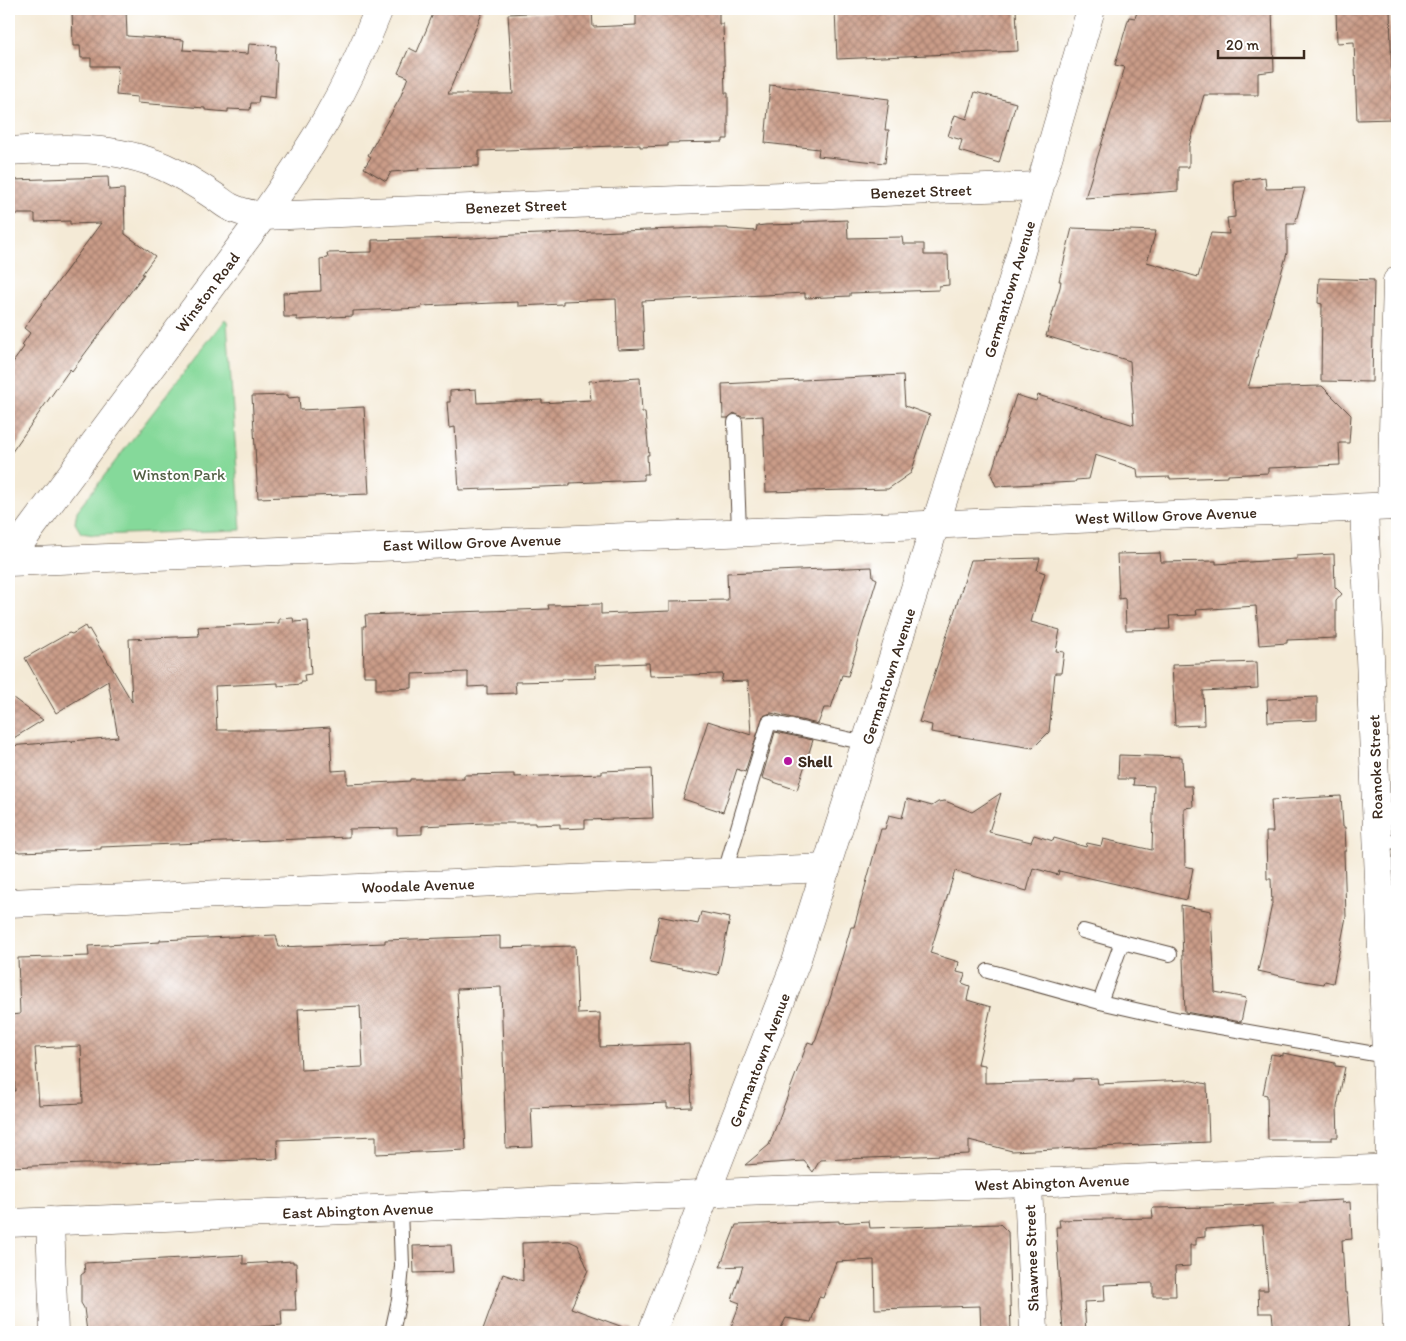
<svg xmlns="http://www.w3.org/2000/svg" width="1406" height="1341" viewBox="0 0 1406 1341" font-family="Itim,sans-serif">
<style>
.park{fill:#85d99a;stroke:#60825c}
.building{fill:url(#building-cross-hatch);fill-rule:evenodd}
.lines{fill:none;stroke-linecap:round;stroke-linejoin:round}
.lane-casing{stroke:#57473a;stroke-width:16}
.street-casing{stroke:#57473a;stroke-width:29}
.primary-casing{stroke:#57473a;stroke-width:29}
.lane{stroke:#fff;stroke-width:14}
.street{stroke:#fff;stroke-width:28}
.primary{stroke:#fff;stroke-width:28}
.poi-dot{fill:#b5179e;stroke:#fff;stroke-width:2}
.labels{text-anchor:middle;stroke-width:4;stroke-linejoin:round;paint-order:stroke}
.street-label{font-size:16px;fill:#3b2a1e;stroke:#fff}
.park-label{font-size:16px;fill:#515f43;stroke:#fff}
.poi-label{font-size:16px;font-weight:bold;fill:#3b2a1e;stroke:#fff;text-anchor:start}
</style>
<defs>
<pattern id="building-cross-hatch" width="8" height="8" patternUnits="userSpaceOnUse" patternTransform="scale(1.25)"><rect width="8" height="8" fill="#ca9c88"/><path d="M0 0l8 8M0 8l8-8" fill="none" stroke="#a57f6f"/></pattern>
</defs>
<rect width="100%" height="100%" fill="#fff"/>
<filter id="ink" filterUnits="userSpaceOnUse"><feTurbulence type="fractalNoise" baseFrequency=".02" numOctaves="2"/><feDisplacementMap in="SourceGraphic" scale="10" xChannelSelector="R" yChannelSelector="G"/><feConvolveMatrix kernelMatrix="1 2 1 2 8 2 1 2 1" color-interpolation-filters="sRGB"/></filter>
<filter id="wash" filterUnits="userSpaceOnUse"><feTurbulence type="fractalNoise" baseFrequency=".0096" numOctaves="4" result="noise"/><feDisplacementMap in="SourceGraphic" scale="20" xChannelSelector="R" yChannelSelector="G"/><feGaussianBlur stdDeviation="1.12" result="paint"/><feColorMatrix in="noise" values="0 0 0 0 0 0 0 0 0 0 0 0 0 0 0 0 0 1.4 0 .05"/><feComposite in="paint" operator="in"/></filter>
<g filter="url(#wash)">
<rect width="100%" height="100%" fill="#f4ead6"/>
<polygon class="park" points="225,319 227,321 241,530 95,535 81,533 75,523 77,511"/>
<g id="blocks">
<g class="building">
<polygon points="72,9 126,9 127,36 184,40 183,50 248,54 249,44 276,46 275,61 277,62 275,98 259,96 258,103 251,103 250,110 228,109 228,112 205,110 205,108 137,103 137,97 116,95 118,66 91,66 91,58 81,58 80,46 73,46"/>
<polygon points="435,9 484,9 448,94 513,94 508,14 592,10 593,27 636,25 636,10 719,9 719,24 723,24 725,93 728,93 728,139 723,139 723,142 668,143 668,146 640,147 640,145 479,151 479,166 418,168 419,170 391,172 386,181 364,168 371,157 368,155 400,98 408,77 398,73 409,48 417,52"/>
<polygon points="835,9 1016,9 1018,51 837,59"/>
<polygon points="1138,9 1272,9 1274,71 1258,73 1258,95 1204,95 1189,146 1189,167 1178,167 1178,191 1085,198 1125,67 1115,65 1129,17 1135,18"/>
<polygon points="1336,9 1390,9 1393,119 1357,120 1354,42 1337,43"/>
<polygon points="770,85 889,99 885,130 889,130 885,163 818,156 819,149 765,143"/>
<polygon points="975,92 1016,103 999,163 959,151 962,140 948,136 955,115 967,119"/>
<polygon points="108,177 109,190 124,189 125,234 155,256 142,274 144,274 72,371 70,369 9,456 9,368 24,347 22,345 30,333 24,328 101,223 70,224 70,221 35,222 35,214 13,214 12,180"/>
<polygon points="1265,177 1266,189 1305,188 1295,224 1287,224 1287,253 1248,388 1322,386 1351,415 1349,443 1339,443 1340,465 1268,468 1268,473 1228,475 1228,477 1170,479 1170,477 1138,478 1137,469 1095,455 1089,479 1076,480 1075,482 996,486 991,474 1016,395 1036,401 1038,395 1134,425 1130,361 1046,336 1060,287 1061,281 1059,281 1072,228 1156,231 1147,262 1198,277 1211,233 1229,234 1227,218 1235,217 1234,181"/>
<polygon points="847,220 848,238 902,237 903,244 924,244 924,255 948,255 949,285 939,286 939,290 850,293 850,296 805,298 805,293 642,301 644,349 618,350 616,299 563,301 563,304 518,306 518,302 421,306 421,308 353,311 353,316 331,317 331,318 297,320 297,317 284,317 283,293 321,291 320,259 328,258 327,253 372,252 372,240 473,238 514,235 702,228 728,228 728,229 756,231 757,226 765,225 802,224 802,222"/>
<polygon points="1319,278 1374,280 1372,382 1321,381 1322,304 1318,303"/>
<polygon points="903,375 905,406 930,415 911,473 888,489 766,492 763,416 742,417 734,413 728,418 723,418 722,384"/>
<polygon points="640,378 642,412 645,412 649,455 647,455 648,474 644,474 644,480 570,483 570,486 459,490 455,427 449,428 447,402 450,402 450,391 476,389 477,403 542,400 542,403 591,400 589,381"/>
<polygon points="288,395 288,398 299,397 300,410 364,407 369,494 258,498 252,396"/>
<polygon points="1160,553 1161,562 1216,561 1216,564 1297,559 1297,556 1334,554 1335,587 1342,594 1336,601 1336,638 1287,640 1287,643 1259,645 1256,606 1196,610 1197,615 1169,616 1170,629 1126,630 1125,598 1119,599 1117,554"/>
<polygon points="1040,558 1037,570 1045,573 1031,622 1060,630 1056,651 1064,652 1061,673 1055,673 1049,732 1033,748 931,732 932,725 919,722 971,560"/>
<polygon points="872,567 873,577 877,579 856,647 857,648 848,676 842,675 831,708 824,708 818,724 771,713 763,716 745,772 737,769 723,812 683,799 708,721 751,735 748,681 721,682 723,674 650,676 649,663 595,665 596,678 561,679 561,681 515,682 516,693 487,694 487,686 468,687 468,672 412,674 412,688 393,689 376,689 376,676 364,676 363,626 366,626 365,615 549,609 548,605 601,604 601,614 670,611 670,601 728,600 727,573"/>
<polygon points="293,618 294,622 308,621 311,674 304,675 305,682 301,682 301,684 278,686 278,683 215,686 217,730 283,730 330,727 332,771 347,770 347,784 395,782 410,781 410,779 464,779 464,775 514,774 514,777 602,774 602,771 651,769 653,818 585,820 585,828 560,829 560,824 535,825 535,823 484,823 422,826 422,834 397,835 397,828 349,829 349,837 101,847 101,849 20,852 9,849 9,746 70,741 73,743 71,741 118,737 108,681 56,713 25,658 69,633 72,634 85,626 87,630 89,629 132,702 129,639 199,636 198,627 279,623 279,619"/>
<polygon points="1257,662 1258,688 1203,691 1204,725 1175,726 1172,665"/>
<polygon points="9,695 43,720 9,741"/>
<polygon points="1317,697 1317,720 1268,722 1267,699"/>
<polygon points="775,732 813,740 797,790 762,778"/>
<polygon points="1119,755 1182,757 1183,786 1192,786 1193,807 1184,808 1185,866 1193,868 1187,900 1059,871 1058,875 1033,868 1027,891 955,871 930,953 959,962 957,972 965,974 962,983 970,986 967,1000 991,1007 978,1064 985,1065 985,1083 1073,1081 1073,1079 1097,1078 1098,1084 1187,1080 1207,1084 1209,1142 1012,1151 969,1140 969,1154 820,1160 813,1172 804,1161 745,1165 769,1145 808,1042 814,1044 830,999 851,927 854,927 881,829 885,829 889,815 902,818 907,799 932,806 938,802 945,801 972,812 1001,793 989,832 1031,842 1034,835 1053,841 1054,838 1086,847 1087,843 1101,846 1103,839 1152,850 1154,786 1133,785 1134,779 1118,779"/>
<polygon points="1341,796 1343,827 1345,827 1346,851 1344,851 1346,917 1333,983 1325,981 1324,984 1304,981 1258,971 1272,904 1271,879 1267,879 1266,832 1273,832 1271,800"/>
<polygon points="1181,905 1211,911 1215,992 1246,998 1241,1022 1185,1012"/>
<polygon points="701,912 730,918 718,975 650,962 659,916 698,924"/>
<path d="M 276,935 L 279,947 L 385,943 L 385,940 L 500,936 L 500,948 L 575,946 L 578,1014 L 600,1013 L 600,1047 L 689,1044 L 692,1107 L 667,1108 L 667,1103 L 531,1108 L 533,1147 L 506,1148 L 501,987 L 457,989 L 466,1150 L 376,1154 L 376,1136 L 277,1140 L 278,1159 L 109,1164 L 84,1164 L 9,1167 L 9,1091 L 15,1091 L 11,1015 L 20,1014 L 18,958 L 89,956 L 88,946 L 160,942 L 160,940 ZM 360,1006 L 363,1067 L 301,1070 L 298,1009 ZM 81,1046 L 83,1103 L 39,1105 L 35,1048 Z"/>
<polygon points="1283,1053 1335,1063 1335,1066 1345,1067 1337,1107 1338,1137 1332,1137 1332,1140 1268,1140 1267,1095 1263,1094 1271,1054 1283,1056"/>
<polygon points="1342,1200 1342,1203 1350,1202 1352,1239 1342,1240 1345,1293 1347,1293 1350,1332 1274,1332 1272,1313 1259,1313 1258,1290 1268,1290 1263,1225 1205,1229 1205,1237 1196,1238 1196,1245 1190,1245 1190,1266 1175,1267 1176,1296 1153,1296 1153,1283 1104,1285 1105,1301 1084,1302 1086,1332 1063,1332 1056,1227 1060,1227 1059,1220 1153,1218 1152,1208 1215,1207"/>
<polygon points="839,1221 839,1223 869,1221 870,1228 1000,1224 1008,1232 1011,1332 981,1332 980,1306 875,1309 874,1260 836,1262 823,1298 819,1297 811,1322 786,1318 779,1332 729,1332 740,1303 732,1300 743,1266 720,1267 736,1225"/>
<polygon points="569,1241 578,1245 588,1270 571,1308 631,1330 630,1332 482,1332 503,1274 523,1281 522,1243"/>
<polygon points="451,1245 453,1272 414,1273 413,1246"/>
<polygon points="243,1255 243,1264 293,1261 293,1263 296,1263 297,1291 295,1291 296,1310 281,1310 282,1325 194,1332 87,1332 84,1308 81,1303 81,1275 85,1272 84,1263"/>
</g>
</g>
</g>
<g filter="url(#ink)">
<use href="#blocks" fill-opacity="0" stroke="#57473a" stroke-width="1"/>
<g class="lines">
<g class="lane-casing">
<g id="lane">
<polyline points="735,422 739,531"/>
<polyline points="1378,843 1397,841"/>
<polyline points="725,872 769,722 866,743"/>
<polyline points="1083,931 1122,942 1100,1002"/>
<polyline points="1122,942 1170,954"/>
<polyline points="988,971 1100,1002 1180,1020 1386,1056"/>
<polyline points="392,1332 399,1300 402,1266 400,1208"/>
</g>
</g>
<g class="street-casing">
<g id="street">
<path d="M 9,151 C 62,148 114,145 164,167 C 182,175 198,185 214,196 C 220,200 224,204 230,207 C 241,213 252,214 263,216 L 1039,186"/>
<polyline points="1391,506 1397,281"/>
<polyline points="1364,508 1397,1326"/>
<path d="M 9,558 L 263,216 C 285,184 307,153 326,120 C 347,84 364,47 379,9"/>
<polyline points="9,562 1397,506"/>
<polyline points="9,903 827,868"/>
<polyline points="1028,1183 1034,1332"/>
<polyline points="50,1221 54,1332"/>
<polyline points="9,1223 400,1208 742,1192 1028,1183 1397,1168"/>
</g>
</g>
<g class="primary-casing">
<polyline id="primary" points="652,1332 796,962 1010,290 1091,9"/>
</g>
<use href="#lane" class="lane"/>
<use href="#street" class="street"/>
<use href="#primary" class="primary"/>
</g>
</g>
<circle class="poi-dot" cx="788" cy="761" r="5"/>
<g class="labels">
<g class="street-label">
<text transform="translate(921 191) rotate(-2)" y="6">Benezet Street</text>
<text transform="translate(516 206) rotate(-2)" y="6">Benezet Street</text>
<text transform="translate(1009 289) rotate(-73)" y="6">Germantown Avenue</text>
<text transform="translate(207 292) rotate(-53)" y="6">Winston Road</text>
<text transform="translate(1166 515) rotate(-2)" y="6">West Willow Grove Avenue</text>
<text transform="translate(472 542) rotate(-2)" y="6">East Willow Grove Avenue</text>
<text transform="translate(888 676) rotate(-72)" y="6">Germantown Avenue</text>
<text transform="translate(1375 767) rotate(-92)" y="6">Roanoke Street</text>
<text transform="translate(418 885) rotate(-2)" y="6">Woodale Avenue</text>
<text transform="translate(759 1060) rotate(-69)" y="6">Germantown Avenue</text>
<text transform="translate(1052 1182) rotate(-2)" y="6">West Abington Avenue</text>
<text transform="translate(358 1210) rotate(-2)" y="6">East Abington Avenue</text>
<text transform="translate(1031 1258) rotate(-92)" y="6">Shawnee Street</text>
</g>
<g class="park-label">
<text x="179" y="480">Winston Park</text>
</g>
<g class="poi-label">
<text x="798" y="767">Shell</text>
</g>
</g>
<rect width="1406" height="1341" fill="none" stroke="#fff" stroke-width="30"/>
<path d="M1218 50v8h86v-8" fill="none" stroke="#3b2a1e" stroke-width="2.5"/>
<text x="1226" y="50" font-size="15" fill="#3b2a1e" stroke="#ffffff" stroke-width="4" paint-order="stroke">20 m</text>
</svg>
